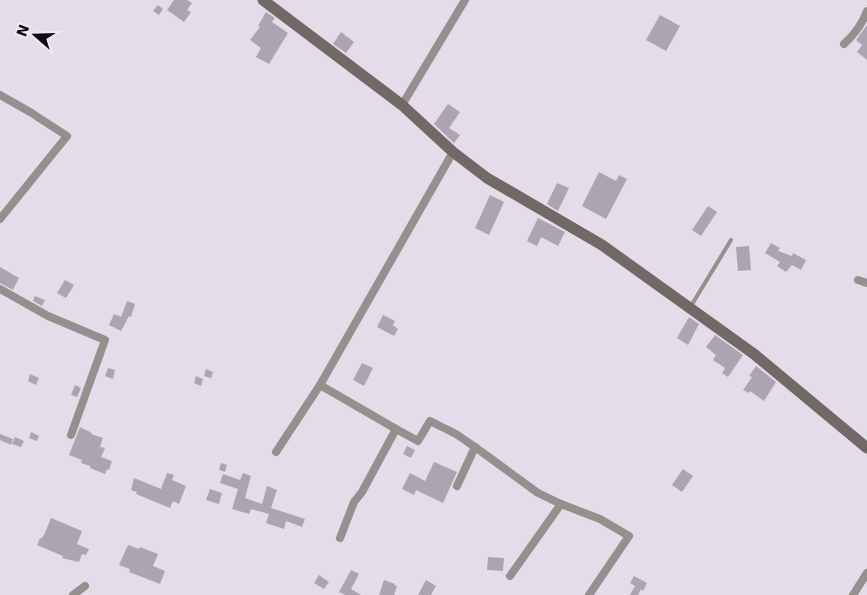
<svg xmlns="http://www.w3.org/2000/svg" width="867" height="595" viewBox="0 0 867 595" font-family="'DejaVu Sans',sans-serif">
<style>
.building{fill:#aaa5b1}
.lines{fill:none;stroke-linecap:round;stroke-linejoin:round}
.lane{stroke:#968f8d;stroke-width:4}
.street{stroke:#968f8d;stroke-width:8}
.secondary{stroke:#726966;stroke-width:11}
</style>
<rect width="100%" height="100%" fill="#e2dde9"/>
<g class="building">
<polygon points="174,0 187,0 192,3 187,10 191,12 184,22 167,10"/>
<polygon points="158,5 163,9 159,15 153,11"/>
<polygon points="266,12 275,18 272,22 288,33 269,64 256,57 261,48 250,40 260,27 258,26"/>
<polygon points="660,15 680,26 666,51 646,40"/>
<polygon points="867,25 867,60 857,52 862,45 856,40"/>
<polygon points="341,32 354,42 346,53 333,44"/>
<polygon points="448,104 460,112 449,128 460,135 454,143 434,124"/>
<polygon points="599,172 616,181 619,175 627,179 606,219 582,206"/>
<polygon points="557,183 569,188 558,211 547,204"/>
<polygon points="490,195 504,202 489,235 475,228"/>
<polygon points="708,206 717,212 701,236 692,230"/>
<polygon points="538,218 565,232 558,246 541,237 537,246 527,241"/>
<polygon points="771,243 780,248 778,251 792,256 793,253 806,260 801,270 792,265 786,272 777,266 780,262 765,253"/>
<polygon points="749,246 751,270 738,271 736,247"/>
<polygon points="0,267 19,278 13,290 0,283"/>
<polygon points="65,280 74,285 66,298 57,293"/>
<polygon points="35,296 45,300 42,306 33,301"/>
<polygon points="127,301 135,304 131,317 129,316 121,331 109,325 114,314 121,317"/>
<polygon points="383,315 395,321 393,325 398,329 394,336 377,327"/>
<polygon points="689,317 699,324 688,345 677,338"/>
<polygon points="715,335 743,355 728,377 722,373 725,368 713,360 716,355 706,347"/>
<polygon points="362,363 373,368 364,386 353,380"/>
<polygon points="756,366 776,382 764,401 750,391 749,393 743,390 752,377 749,376"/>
<polygon points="108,368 115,370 113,379 105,376"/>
<polygon points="206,369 213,372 211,378 204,376"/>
<polygon points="30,374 39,378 36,385 28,381"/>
<polygon points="196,376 203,379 201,386 194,383"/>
<polygon points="75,385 81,388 77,397 71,395"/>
<polygon points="80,427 92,433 91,434 103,438 100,447 105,448 101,457 112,461 109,470 107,469 105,474 90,468 90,466 81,463 82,460 69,455"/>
<polygon points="31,432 39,436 37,441 29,438"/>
<polygon points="0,434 13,439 11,445 0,440"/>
<polygon points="15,437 24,441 21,447 12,444"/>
<polygon points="407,446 415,450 411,458 403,454"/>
<polygon points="434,462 457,472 443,503 416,490 414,495 402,489 410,473 425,481"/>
<polygon points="221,463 227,465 225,472 219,470"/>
<polygon points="683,469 693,476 682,492 672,485"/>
<polygon points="167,473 174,475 172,480 186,486 179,504 173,501 170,508 136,494 137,492 131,490 134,478 161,489"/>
<polygon points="243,473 251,476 245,498 262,504 267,486 277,490 271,508 305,519 302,527 286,521 284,529 266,523 269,514 251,509 249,514 232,509 238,489 220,483 223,474 240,480"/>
<polygon points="210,489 222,493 219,504 206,500"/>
<polygon points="51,518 82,531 77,544 89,549 86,555 82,554 79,562 62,558 63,556 37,545 40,538 41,539 45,533"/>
<polygon points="128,545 139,549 140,547 158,554 153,566 165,571 160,584 129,572 130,569 119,565"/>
<polygon points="488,557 504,558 503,571 487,570"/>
<polygon points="351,570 359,574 351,589 361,595 345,595 339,592"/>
<polygon points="319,575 329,582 324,589 314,583"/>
<polygon points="634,576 647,583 643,591 641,589 638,595 630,595 635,586 630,583"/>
<polygon points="384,580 395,584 394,585 397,586 394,595 379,595"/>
<polygon points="426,580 436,586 431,595 418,595"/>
</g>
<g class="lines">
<polyline class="lane" points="691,306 731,240"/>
<g class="street">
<path d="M 844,44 C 855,34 862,25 867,11"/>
<polyline points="0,95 30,112 67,136 0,219"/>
<polyline points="402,105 465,0"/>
<polyline points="858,280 867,283"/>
<polyline points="0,289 48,316 105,340 71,435"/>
<polyline points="320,385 453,152"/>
<polyline points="276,452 320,385 396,429"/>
<polyline points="457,486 475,447"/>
<polyline points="340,538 354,502 362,492 396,429 418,441 430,421 456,434 475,447 538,493 561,504 600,519 629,536 589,595"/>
<polyline points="510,576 561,504"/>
<polyline points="73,595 85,586"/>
<polyline points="853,595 867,573"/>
</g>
<polyline class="secondary" points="263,0 402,105 453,152 487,178 602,245 754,354 867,448"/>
</g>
<g transform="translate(35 35) rotate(290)" stroke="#efeaf7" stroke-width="4" paint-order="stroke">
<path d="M0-4L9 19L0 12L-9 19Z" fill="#0e0c10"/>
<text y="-8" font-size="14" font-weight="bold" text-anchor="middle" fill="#0e0c10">N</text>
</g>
</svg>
